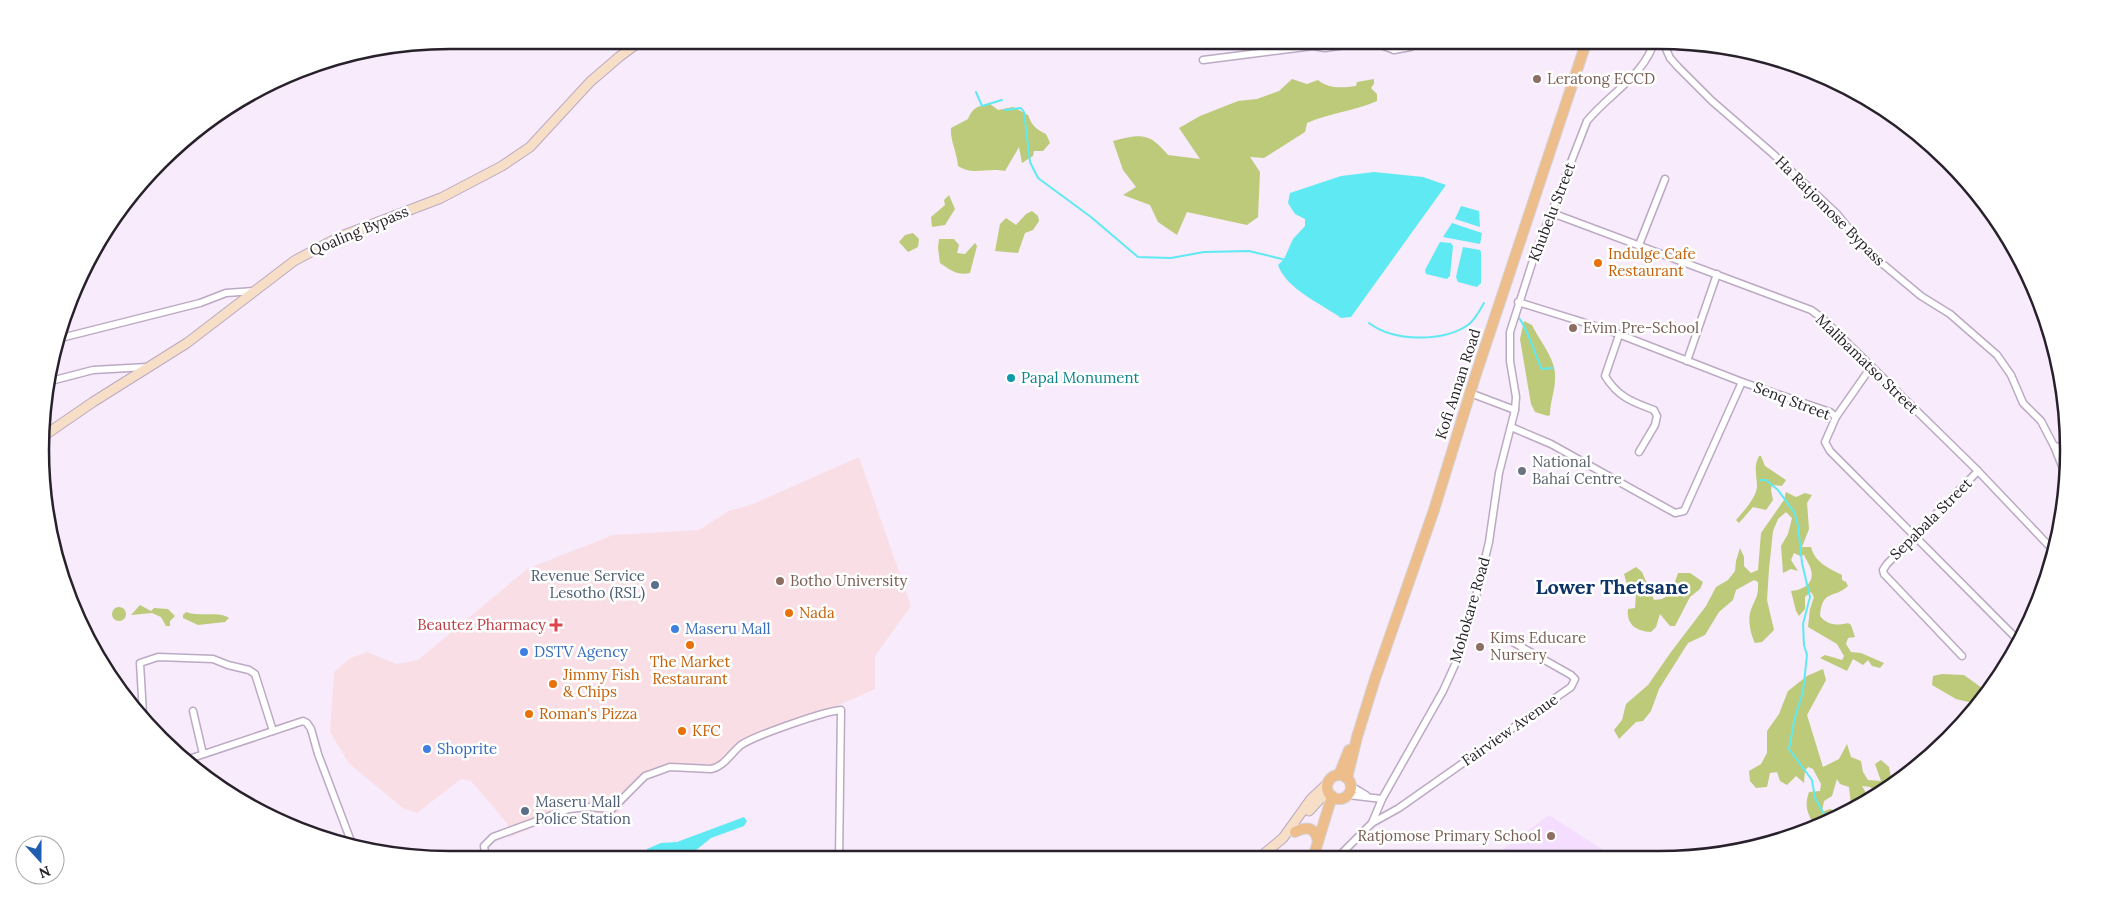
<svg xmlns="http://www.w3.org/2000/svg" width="2109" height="900" viewBox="0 0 2109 900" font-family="Lora,serif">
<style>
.commercial{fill:#f9dfe5}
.built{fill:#f5ddff}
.green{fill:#bcca7a;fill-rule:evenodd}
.water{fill:#5fe9f2}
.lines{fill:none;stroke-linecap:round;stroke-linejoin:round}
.stream{stroke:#5fe9f2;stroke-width:2}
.minor-casing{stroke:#bca9c3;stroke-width:9}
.secondary-casing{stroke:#bca9c3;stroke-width:11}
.primary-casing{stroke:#d4d3d5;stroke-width:12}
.minor{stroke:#fff;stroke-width:6}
.secondary{stroke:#f6dfc6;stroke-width:9}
.primary{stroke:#edbe8c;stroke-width:10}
.education-dot{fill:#8d6e63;stroke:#fff;stroke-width:2}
.food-dot{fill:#e8710a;stroke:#fff;stroke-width:2}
.culture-dot{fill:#0f9aa8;stroke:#fff;stroke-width:2}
.worship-dot{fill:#6b7280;stroke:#fff;stroke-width:2}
.service-dot{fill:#5c6f8a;stroke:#fff;stroke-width:2}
.health-dot{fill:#e0444e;stroke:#fff;stroke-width:2}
.shop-dot{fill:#3f7fe0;stroke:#fff;stroke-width:2}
.labels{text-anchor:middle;stroke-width:5;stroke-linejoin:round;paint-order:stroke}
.education-label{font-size:15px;fill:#785e54;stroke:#fff;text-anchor:start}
.street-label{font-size:15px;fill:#28212b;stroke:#fff}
.food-label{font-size:15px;fill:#c56008;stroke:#fff;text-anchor:start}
.culture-label{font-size:15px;fill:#0d838f;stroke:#fff;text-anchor:start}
.worship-label{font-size:15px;fill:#5b616d;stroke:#fff;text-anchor:start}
.service-label{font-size:15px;fill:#4e5e75;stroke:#fff;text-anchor:end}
.health-label{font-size:15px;fill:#be3a42;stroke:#fff;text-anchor:end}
.shop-label{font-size:15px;fill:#366cbe;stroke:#fff;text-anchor:start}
.district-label{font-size:20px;font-weight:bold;fill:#0d3467;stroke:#fff}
.rim{fill:none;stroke:#28212b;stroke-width:2.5}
</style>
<rect width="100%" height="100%" fill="#f7ebfc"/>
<polygon class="commercial" points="859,457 911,606 875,656 875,689 777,733 742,745 718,772 669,769 646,777 616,816 576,810 508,838 507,823 471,781 461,779 417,813 403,808 353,767 347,760 330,732 334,672 349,659 367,652 397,664 418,660 527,569 613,535 699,530 729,511 753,504"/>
<polygon class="built" points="1549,815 1614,857 1493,857"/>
<g class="green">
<path d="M 1292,79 L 1307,84 L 1318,80 C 1328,89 1343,88 1356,86 L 1357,82 L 1374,79 L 1374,84 L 1371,88 L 1377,94 L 1377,101 C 1354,111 1330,113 1307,123 L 1305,132 L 1264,158 L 1250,157 L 1260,172 L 1258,217 L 1247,225 L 1187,212 L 1177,235 L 1158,222 L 1150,205 L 1123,195 L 1136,187 L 1123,170 L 1113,141 C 1141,134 1149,132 1168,155 L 1200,159 L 1179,128 L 1200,116 L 1238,101 L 1257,99 L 1279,91 Z"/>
<path d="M 990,104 L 998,110 L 1013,107 L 1028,115 C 1032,126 1036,129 1046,134 L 1050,143 L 1043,151 L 1034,151 L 1033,156 L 1022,163 L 1019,147 L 1005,171 C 986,167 974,176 958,166 C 957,152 950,141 951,128 L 968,119 C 973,107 978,106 990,104 Z"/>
<polygon points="949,195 955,209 945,225 932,227 931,217 945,205 944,200"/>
<polygon points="1032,211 1038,216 1039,221 1033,230 1025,233 1018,253 995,251 1000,224 1006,218 1016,225 1026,214"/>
<polygon points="913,233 919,239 918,247 908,252 899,242 905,235"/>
<path d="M 939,239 L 954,239 L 959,245 L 957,253 L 965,254 L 975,243 L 977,246 L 970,273 C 958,276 950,270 940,263 L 938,248 Z"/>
<path d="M 1524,321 L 1532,325 C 1540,342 1557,360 1555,379 C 1555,391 1550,402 1550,415 L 1548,416 L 1535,412 L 1531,404 L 1520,339 Z"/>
<path d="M 1759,456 L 1761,456 L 1765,466 L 1786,480 L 1782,486 L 1772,485 L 1771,490 L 1773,500 L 1766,510 L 1753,507 L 1739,523 L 1736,520 C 1743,512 1756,498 1757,487 C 1757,475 1753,467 1759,456 Z"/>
<path d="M 1786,492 L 1796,497 L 1805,493 L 1812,495 L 1807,503 L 1809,529 L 1802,547 L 1811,547 C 1815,563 1829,568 1842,575 L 1842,580 L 1846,582 L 1848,586 C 1834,599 1822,589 1820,616 C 1827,625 1837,626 1848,623 L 1851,625 L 1855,637 L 1848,638 L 1846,644 L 1851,652 L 1861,653 L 1884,663 L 1880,668 L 1872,666 L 1868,660 L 1863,665 L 1853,659 L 1847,671 L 1820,658 L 1825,655 L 1842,660 L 1844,656 L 1837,644 L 1808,627 L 1810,609 L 1814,597 L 1811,592 L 1805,597 L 1805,609 L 1799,616 L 1796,611 L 1791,591 C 1802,590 1815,584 1811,570 C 1810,565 1806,560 1804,555 L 1800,556 L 1794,553 L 1791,560 L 1798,571 L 1791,569 L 1783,573 L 1781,546 L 1788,534 L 1792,518 L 1786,512 L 1778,519 L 1773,531 L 1769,569 L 1767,600 L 1774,630 L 1762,642 L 1755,643 C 1751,636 1748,621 1750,613 C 1754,599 1759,599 1758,582 L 1754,580 L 1736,590 L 1733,600 L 1719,612 L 1705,635 L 1688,643 L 1659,689 L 1651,711 L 1643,721 L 1636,722 L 1619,739 L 1614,730 L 1622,720 L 1626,704 L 1648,685 L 1671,652 L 1706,606 L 1716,587 L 1728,580 L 1735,571 L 1736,561 L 1740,548 L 1744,557 L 1744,566 L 1751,573 L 1758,570 L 1761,533 L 1784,500 Z"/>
<path d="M 1636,567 L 1642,572 L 1654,600 L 1662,599 L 1671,594 L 1678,573 L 1690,573 L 1703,582 L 1700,589 L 1690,597 L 1675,626 L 1670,626 L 1660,614 L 1656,627 L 1651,632 C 1637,631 1626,625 1628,609 L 1635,608 L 1636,594 L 1628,588 L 1624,574 Z"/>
<polygon points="140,605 151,611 154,608 168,609 175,616 170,621 170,626 166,626 161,617 152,613 131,615"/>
<circle cx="119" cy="614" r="7"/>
<path d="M 186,612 C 199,617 220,611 229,618 L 225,622 L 198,625 L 183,618 L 183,615 Z"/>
<path d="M 1823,669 L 1826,680 L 1807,715 L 1823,767 L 1839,759 L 1847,744 L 1851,757 L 1861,761 L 1863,772 L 1868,780 L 1881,781 L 1875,764 L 1881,760 L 1889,767 L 1892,783 L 1877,793 L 1870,787 L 1862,786 L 1869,798 C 1852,810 1834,826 1812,821 C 1806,810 1805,804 1809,792 L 1820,791 L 1821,784 L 1813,769 L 1808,767 L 1805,771 L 1804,783 L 1796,776 L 1787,785 L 1780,781 L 1777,772 L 1770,773 L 1767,787 L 1756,788 L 1750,781 L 1749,771 L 1761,764 L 1767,753 L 1767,731 L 1779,714 L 1788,691 L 1807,676 ZM 1837,779 L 1840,784 L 1849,787 L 1851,804 L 1839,812 L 1830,809 L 1822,812 L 1824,801 L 1832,796 Z"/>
<polygon points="1942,674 1964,675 1982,688 1990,689 1977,704 1956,699 1932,685 1933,676"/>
</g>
<g class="water">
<path d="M 1374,172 L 1423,177 L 1446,185 L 1351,317 L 1341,318 C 1322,304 1286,289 1278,265 L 1284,259 L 1293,239 L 1305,226 L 1305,219 L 1295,214 L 1288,203 L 1290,193 L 1341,176 Z"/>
<polygon points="1461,206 1479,211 1480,227 1455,219"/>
<polygon points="1452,223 1482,233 1480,244 1443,237"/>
<polygon points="1440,242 1451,243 1453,246 1450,276 1447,279 1426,274 1425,270"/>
<polygon points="1463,247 1480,250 1481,252 1481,283 1477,287 1458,282 1456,277"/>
<polygon points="744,817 747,821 744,826 711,838 685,859 646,859 647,849 661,843 677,842"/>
</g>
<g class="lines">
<g class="stream">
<polyline points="976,92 982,106 1002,100"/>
<polyline points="1005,110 1021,108 1024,112 1030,162 1038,178 1091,217 1138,257 1171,258 1204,252 1249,251 1286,260"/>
<path d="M 1517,316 C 1526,323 1535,356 1542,369 L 1552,368"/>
<path d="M 1369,323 C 1394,342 1443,342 1468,325 C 1475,320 1480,310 1484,303"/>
<polyline points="1760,480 1766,480 1778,490 1794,512 1798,525 1802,563 1810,597 1803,624 1804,645 1807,655 1803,692 1795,717 1789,749 1812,780 1815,798 1827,819 1826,822"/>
</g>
<g class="minor-casing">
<g id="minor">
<polyline points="1662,40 1670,58 1678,67 1712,101 1772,153 1837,214 1866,250 1921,296 1950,314 1997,355 2011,375 2023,403 2041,421 2054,446 2066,476"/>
<polyline points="1203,60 1313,46 1325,48 1371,41 1394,50 1410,47 1428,40"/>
<polyline points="1552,213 1811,310 1822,318 1978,471 2054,551"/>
<polyline points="1639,245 1665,179"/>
<polyline points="1518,302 1608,330 1742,382 1830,412 1836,417 1825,442 1830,451 2018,640"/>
<path d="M 1619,335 L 1605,376 C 1618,397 1632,402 1654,410 L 1657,416 L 1655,425 L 1639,452"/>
<polyline points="57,339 200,303 226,293 254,291"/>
<polyline points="1687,361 1717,274"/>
<polyline points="47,382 93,370 147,367"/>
<polyline points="1470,393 1515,410"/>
<polyline points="1836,417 1871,367"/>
<polyline points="1511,427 1551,444 1675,513 1684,511 1742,382"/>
<polyline points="2054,446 2067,449"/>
<polyline points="1962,656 1884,574 1883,570 1887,564 1978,471"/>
<polyline points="193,711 203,754"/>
<polyline points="143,714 140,663 158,657 213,659 228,665 249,670 255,674 273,731"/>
<polyline points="186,760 303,721 307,723 311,729 318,754 352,844"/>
<polyline points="1351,786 1366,795"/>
<polyline points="1348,795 1382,799"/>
<path d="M 1372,823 L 1382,799 L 1443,691 L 1458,658 L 1472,613 L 1489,542 L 1499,473 L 1515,410 L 1516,397 L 1510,361 L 1510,332 L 1534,257 L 1587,121 C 1610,93 1644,76 1655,40"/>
<polyline points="1343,852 1372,823 1399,808 1571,687 1575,679 1571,675 1504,637"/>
<path d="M 491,860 L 485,853 L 484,846 L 493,837 L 569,809 L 587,807 L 612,809 L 645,776 L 670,767 L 711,769 C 725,766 731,753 741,745 C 754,736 825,711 841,710 L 839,859"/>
</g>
</g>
<g class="secondary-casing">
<g id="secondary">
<polyline points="45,435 93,402 187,343 294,261 339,237 441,198 502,166 530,147 590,82 619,57 642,40"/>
<polyline points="1309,811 1320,799 1329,793"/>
<polyline points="1259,858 1283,838 1311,799 1328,783"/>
</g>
</g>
<g class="primary-casing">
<g id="primary">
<polyline points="1339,775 1349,750"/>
<circle cx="1339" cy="787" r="12"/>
<polyline points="1347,778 1357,737 1375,679 1434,510 1476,374 1587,40"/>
<path d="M 1295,832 C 1307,826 1315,827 1318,841"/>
<polyline points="1313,858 1332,796"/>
</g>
</g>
<use href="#minor" class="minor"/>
<use href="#secondary" class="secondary"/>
<use href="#primary" class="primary"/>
</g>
<g class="education-dot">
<circle cx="1537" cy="79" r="5"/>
<circle cx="1573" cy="328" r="5"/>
<circle cx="780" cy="581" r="5"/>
<circle cx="1480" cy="647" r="5"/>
<circle cx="1551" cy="836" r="5"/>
</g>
<g class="food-dot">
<circle cx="1598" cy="263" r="5"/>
<circle cx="789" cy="613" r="5"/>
<circle cx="690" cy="645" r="5"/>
<circle cx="553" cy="684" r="5"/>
<circle cx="529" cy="714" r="5"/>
<circle cx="682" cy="731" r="5"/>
</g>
<circle class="culture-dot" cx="1011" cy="378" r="5"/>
<circle class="worship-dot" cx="1522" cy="471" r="5"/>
<g class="service-dot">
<circle cx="655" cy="585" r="5"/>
<circle cx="525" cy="811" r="5"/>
</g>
<path class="health-dot" d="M553.5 617.5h5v5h5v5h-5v5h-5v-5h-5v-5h5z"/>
<g class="shop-dot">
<circle cx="675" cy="629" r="5"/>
<circle cx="524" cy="652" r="5"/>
<circle cx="427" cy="749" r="5"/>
</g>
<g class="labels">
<g class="education-label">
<text x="1547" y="84">Leratong ECCD</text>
<text x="1583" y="333">Evim Pre-School</text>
<text x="790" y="586">Botho University</text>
<text x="1490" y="643">Kims Educare<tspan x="1490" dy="17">Nursery</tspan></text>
<text x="1541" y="841" text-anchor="end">Ratjomose Primary School</text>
</g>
<g class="street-label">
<text transform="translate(1830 211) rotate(45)" y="5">Ha Ratjomose Bypass</text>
<text transform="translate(1552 212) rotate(-69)" y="5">Khubelu Street</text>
<text transform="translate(359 231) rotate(-23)" y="5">Qoaling Bypass</text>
<text transform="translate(1867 364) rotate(44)" y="5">Malibamatso Street</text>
<text transform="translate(1458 384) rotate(-72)" y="5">Kofi Annan Road</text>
<text transform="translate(1792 401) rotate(21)" y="5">Senq Street</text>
<text transform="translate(1931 519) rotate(-45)" y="5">Sepabala Street</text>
<text transform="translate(1470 610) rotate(-74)" y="5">Mohokare Road</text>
<text transform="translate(1510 730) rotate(-35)" y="5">Fairview Avenue</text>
</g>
<g class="food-label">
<text x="1608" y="259">Indulge Cafe<tspan x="1608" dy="17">Restaurant</tspan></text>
<text x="799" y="618">Nada</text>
<text x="690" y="667" text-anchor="middle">The Market<tspan x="690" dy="17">Restaurant</tspan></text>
<text x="563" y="680">Jimmy Fish<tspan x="563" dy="17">&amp; Chips</tspan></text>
<text x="539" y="719">Roman's Pizza</text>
<text x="692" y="736">KFC</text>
</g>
<g class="culture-label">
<text x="1021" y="383">Papal Monument</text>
</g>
<g class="worship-label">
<text x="1532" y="467">National<tspan x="1532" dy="17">Bahaí Centre</tspan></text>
</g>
<g class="service-label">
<text x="645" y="581">Revenue Service<tspan x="645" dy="17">Lesotho (RSL)</tspan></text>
<text x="535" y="807" text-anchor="start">Maseru Mall<tspan x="535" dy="17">Police Station</tspan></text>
</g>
<g class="health-label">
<text x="546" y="630">Beautez Pharmacy</text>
</g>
<g class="shop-label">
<text x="685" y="634">Maseru Mall</text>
<text x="534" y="657">DSTV Agency</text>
<text x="437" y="754">Shoprite</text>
</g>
<g class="district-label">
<text x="1612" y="594">Lower Thetsane</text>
</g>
</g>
<path d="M0 0H2109V900H0ZM450 49H1659A401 401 0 0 1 2060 450V450A401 401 0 0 1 1659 851H450A401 401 0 0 1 49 450V450A401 401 0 0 1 450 49Z" fill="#fff" fill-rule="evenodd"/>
<path class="rim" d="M450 49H1659A401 401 0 0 1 2060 450V450A401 401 0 0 1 1659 851H450A401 401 0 0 1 49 450V450A401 401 0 0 1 450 49Z"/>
<g transform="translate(40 860) rotate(159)"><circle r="24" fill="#ffffff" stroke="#a9a6aa"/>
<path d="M0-4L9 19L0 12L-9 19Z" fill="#205dae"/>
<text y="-8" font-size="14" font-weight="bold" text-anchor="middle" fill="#28212b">N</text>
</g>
</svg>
